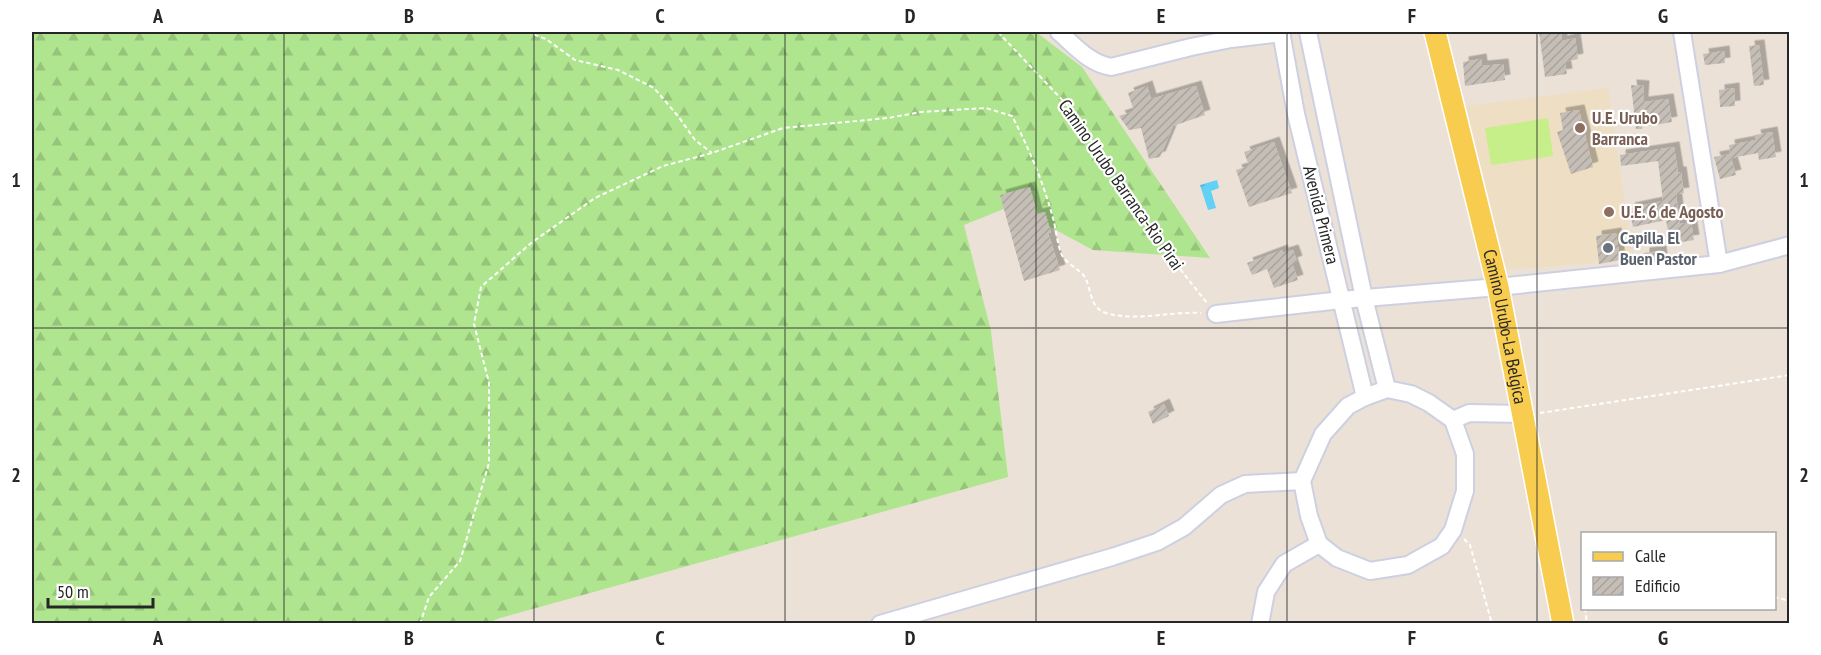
<svg xmlns="http://www.w3.org/2000/svg" width="1821" height="655" viewBox="0 0 1821 655" font-family="'PT Sans Narrow',sans-serif">
<style>
.education{fill:#eedfc4}
.forest{fill:url(#forest-firs)}
.pitch{fill:#c6ee89}
.water{fill:url(#water-ripples)}
.building{fill:url(#building-hatch);filter:url(#shadow)}
.lines{fill:none;stroke-linecap:round;stroke-linejoin:round}
.minor-casing{stroke:#ccd0e1;stroke-width:20}
.major-casing{stroke:#fff;stroke-width:24}
.path{stroke:#fff;stroke-width:2;stroke-dasharray:4.5 3;stroke-linecap:butt}
.minor{stroke:#fff;stroke-width:16}
.major{stroke:#f8cc4e;stroke-width:21}
.grid{fill:none;stroke:#262626;stroke-width:1.5;stroke-opacity:0.55}
.education-dot{fill:#8d6e63;stroke:#fff;stroke-width:2}
.worship-dot{fill:#6b7280;stroke:#fff;stroke-width:2}
.labels{text-anchor:middle;stroke-width:4.5;stroke-linejoin:round;paint-order:stroke}
.education-label{font-size:18px;font-weight:bold;fill:#785e54;stroke:#fff;text-anchor:start}
.street-label{font-size:18px;fill:#262626;stroke:#fff}
.worship-label{font-size:18px;font-weight:bold;fill:#5b616d;stroke:#fff;text-anchor:start}
.neatline{fill:none;stroke:#262626;stroke-width:2}
.grid-label{font-size:20px;text-anchor:middle;font-weight:bold;fill:#262626}
</style>
<defs>
<pattern id="forest-firs" width="22" height="20" patternUnits="userSpaceOnUse" patternTransform="scale(1.5)"><rect width="22" height="20" fill="#aee58e"/><path d="M5 1l3.5 6h-7zM16 11l3.5 6h-7z" fill="#96c47a"/></pattern>
<pattern id="water-ripples" width="26" height="14" patternUnits="userSpaceOnUse" patternTransform="scale(1.5)"><rect width="26" height="14" fill="#61d1f5"/><path d="M2 4q2-2 4 0t4 0M15 11q2-2 4 0t4 0" fill="none" stroke="#54b3d2"/></pattern>
<pattern id="building-hatch" width="6" height="6" patternUnits="userSpaceOnUse" patternTransform="scale(1.5)"><rect width="6" height="6" fill="#c5beb6"/><path d="M-1 1l2-2M0 6l6-6M5 7l2-2" fill="none" stroke="#a9a39c"/></pattern>
<filter id="shadow"><feDropShadow dx="5.5" dy="-5.5" stdDeviation="0" flood-color="#0004"/></filter>
</defs>
<rect width="100%" height="100%" fill="#ebe1d6"/>
<polygon class="education" points="1608,88 1633,260 1503,270 1466,106"/>
<polygon class="forest" points="32,32 1036,32 1082,67 1210,258 1093,250 1011,206 964,225 991,331 1008,477 500,618 488,623 32,623"/>
<polygon class="pitch" points="1548,118 1553,156 1491,165 1485,128"/>
<polygon class="water" points="1217,180 1219,188 1211,191 1216,208 1208,210 1200,185"/>
<g class="building">
<polygon points="1539,32 1561,32 1562,41 1575,38 1578,59 1565,62 1567,74 1545,77"/>
<polygon points="1759,45 1764,85 1754,86 1749,46"/>
<polygon points="1724,51 1725,63 1705,65 1703,54"/>
<polygon points="1481,59 1482,66 1503,64 1505,80 1465,86 1463,62"/>
<polygon points="1631,85 1644,86 1643,102 1668,99 1672,122 1649,126 1648,113 1643,114 1642,129 1636,129"/>
<polygon points="1147,86 1151,99 1196,86 1205,115 1173,126 1160,157 1149,159 1141,128 1129,130 1119,116 1134,111 1128,93"/>
<polygon points="1734,88 1735,106 1720,107 1719,90"/>
<polygon points="1579,110 1593,167 1571,174 1557,132 1563,130 1560,113"/>
<polygon points="1772,132 1776,157 1759,160 1758,153 1731,158 1736,175 1720,179 1714,157 1730,154 1729,145 1756,140 1755,135"/>
<polygon points="1274,142 1292,193 1249,207 1236,170 1249,166 1244,152"/>
<polygon points="1674,147 1678,172 1681,172 1684,193 1676,194 1680,224 1691,222 1694,240 1670,244 1666,220 1633,227 1629,208 1663,201 1658,161 1621,166 1620,155"/>
<polygon points="1030,187 1037,214 1045,212 1051,233 1048,233 1060,270 1024,281 1000,195"/>
<polygon points="1616,233 1620,260 1599,264 1596,236"/>
<polygon points="1282,250 1283,253 1293,250 1297,261 1292,263 1298,280 1274,288 1267,269 1252,275 1247,263"/>
<polygon points="1661,251 1662,259 1644,261 1644,253"/>
<polygon points="1164,404 1169,416 1153,424 1148,412"/>
</g>
<g class="lines">
<g class="minor-casing">
<g id="minor">
<path d="M 1059,32 C 1075,46 1089,63 1111,67 L 1191,47 L 1231,39 L 1282,33"/>
<polyline points="1281,32 1296,114 1365,397"/>
<polyline points="1308,32 1364,298 1387,389"/>
<polyline points="1682,32 1719,264"/>
<polyline points="1216,314 1341,300 1498,287 1719,264 1790,245"/>
<polygon points="1387,389 1411,394 1429,403 1453,420 1465,454 1465,491 1453,530 1442,546 1408,565 1370,571 1337,558 1319,544 1309,516 1302,481 1323,434 1348,406 1365,397"/>
<polyline points="1453,420 1469,413 1522,414"/>
<polyline points="880,624 1112,557 1157,542 1184,527 1221,495 1245,484 1302,481"/>
<polyline points="1260,624 1266,592 1284,564 1319,544"/>
</g>
</g>
<g class="major-casing">
<g id="major">
<path id="s1" d="M 1435,32 L 1498,287 L 1563,624"/>
</g>
</g>
<g class="path">
<polyline points="527,32 546,39 575,60 618,70 654,88 678,116 695,140 712,153"/>
<polyline points="998,32 1067,105 1169,255 1207,303"/>
<polyline points="1540,413 1790,375"/>
<polyline points="1464,539 1470,545 1492,624"/>
<polyline points="1774,597 1790,601"/>
<polyline points="1585,608 1587,624"/>
<path d="M 420,624 L 429,597 L 460,561 L 489,463 L 489,383 L 474,324 L 481,287 L 531,243 L 595,198 L 663,166 L 712,153 L 783,128 L 888,118 L 921,112 L 986,108 L 1012,116 C 1029,148 1043,182 1053,218 C 1056,229 1057,242 1061,253 C 1065,264 1081,269 1086,279 C 1091,291 1091,309 1106,313 C 1137,322 1170,311 1201,313"/>
</g>
<use href="#minor" class="minor"/>
<use href="#major" class="major"/>
</g>
<path class="grid" d="M 284,32 L 284,624M 534,32 L 534,624M 785,32 L 785,624M 1036,32 L 1036,624M 1287,32 L 1287,624M 1537,32 L 1537,624M 32,328 L 1790,328"/>
<g class="education-dot">
<circle cx="1580" cy="128" r="6"/>
<circle cx="1609" cy="212" r="6"/>
</g>
<circle class="worship-dot" cx="1608" cy="248" r="6"/>
<g class="labels">
<g class="education-label">
<text x="1592" y="124">U.E. Urubo<tspan x="1592" dy="21">Barranca</tspan></text>
<text x="1621" y="218">U.E. 6 de Agosto</text>
</g>
<g class="street-label">
<text transform="translate(1121 185) rotate(55)" y="6">Camino Urubo Barranca-Rio Pirai</text>
<text transform="translate(1321 215) rotate(76)" y="6">Avenida Primera</text>
<text dy="6" stroke="none"><textPath href="#s1" startOffset="303">Camino Urubo-La Belgica</textPath></text>
</g>
<g class="worship-label">
<text x="1620" y="244">Capilla El<tspan x="1620" dy="21">Buen Pastor</tspan></text>
</g>
</g>
<rect width="1821" height="655" fill="none" stroke="#ffffff" stroke-width="66"/>
<rect x="1581" y="532" width="195" height="78" fill="#ffffff" stroke="#a8a8a8" stroke-width="1.5"/>
<rect x="1593" y="552" width="30" height="9" fill="#f8cc4e" stroke="#a8a8a8" stroke-width="1.5"/>
<text x="1635" y="562" font-size="18" fill="#262626">Calle</text>
<rect x="1593" y="577" width="30" height="18" fill="url(#building-hatch)" stroke="#a8a8a8" stroke-width="1.5"/>
<text x="1635" y="592" font-size="18" fill="#262626">Edificio</text>
<path d="M48 598v9h105v-9" fill="none" stroke="#262626" stroke-width="3"/>
<text x="57" y="598" font-size="18" fill="#262626" stroke="#ffffff" stroke-width="4.5" paint-order="stroke">50 m</text>
<rect x="33" y="33" width="1755" height="589" class="neatline"/>
<g class="grid-label">
<text x="158" y="23">A</text>
<text x="409" y="23">B</text>
<text x="660" y="23">C</text>
<text x="910" y="23">D</text>
<text x="1161" y="23">E</text>
<text x="1412" y="23">F</text>
<text x="1663" y="23">G</text>
<text x="16" y="187">1</text>
<text x="1804" y="187">1</text>
<text x="16" y="482">2</text>
<text x="1804" y="482">2</text>
<text x="158" y="645">A</text>
<text x="409" y="645">B</text>
<text x="660" y="645">C</text>
<text x="910" y="645">D</text>
<text x="1161" y="645">E</text>
<text x="1412" y="645">F</text>
<text x="1663" y="645">G</text>
</g>
</svg>
